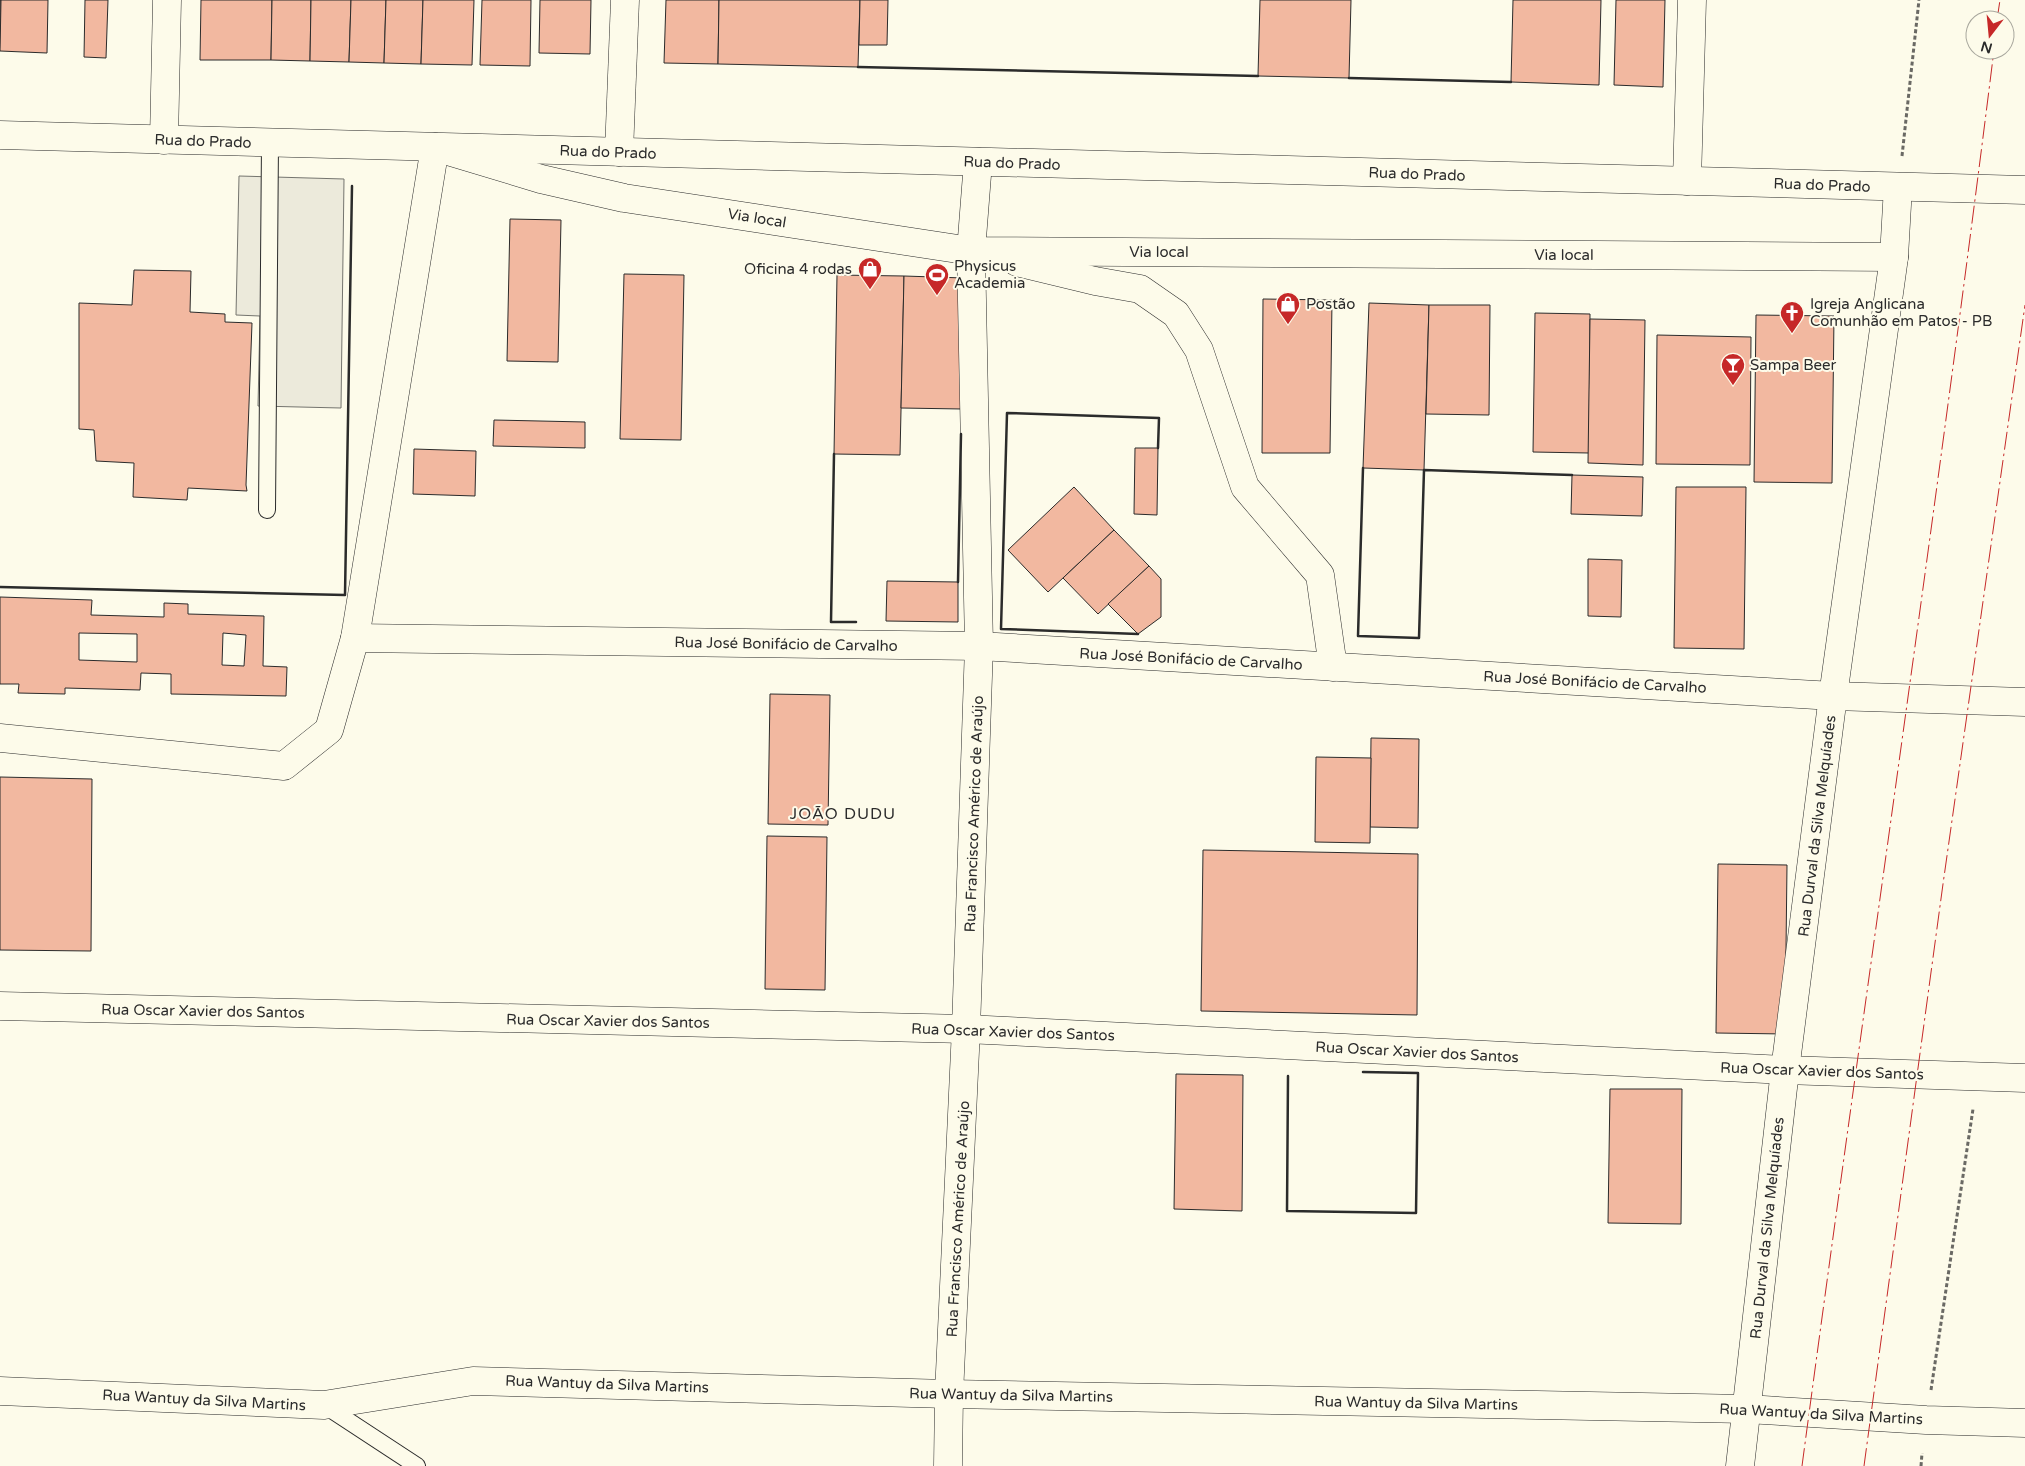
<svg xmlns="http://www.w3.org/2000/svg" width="2025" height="1466" viewBox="0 0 2025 1466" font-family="'Varela Round',sans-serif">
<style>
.parking{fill:#eceadb;stroke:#74746e}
.building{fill:#f2b8a0;stroke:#2b2b2b;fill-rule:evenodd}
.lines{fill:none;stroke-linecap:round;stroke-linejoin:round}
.lane-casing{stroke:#2b2b2b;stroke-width:18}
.street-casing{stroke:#2b2b2b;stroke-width:29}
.primary-casing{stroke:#2b2b2b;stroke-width:29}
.path{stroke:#6a6964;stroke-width:3;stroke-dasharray:4 2.5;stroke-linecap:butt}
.lane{stroke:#fdfbea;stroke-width:16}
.street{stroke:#fdfbea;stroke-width:28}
.primary{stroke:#fdfbea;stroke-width:28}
.wall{stroke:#2b2b2b;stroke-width:2.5}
.power{stroke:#c62828;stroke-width:1;stroke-dasharray:18 4 2.5 4;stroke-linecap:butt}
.labels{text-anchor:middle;stroke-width:4;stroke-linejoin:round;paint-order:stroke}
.street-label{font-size:15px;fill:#2b2b2b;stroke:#fdfbea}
.poi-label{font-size:15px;fill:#2b2b2b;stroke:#fdfbea;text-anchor:start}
.neighbourhood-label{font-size:16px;letter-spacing:1px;fill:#2b2b2b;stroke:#fdfbea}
</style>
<rect width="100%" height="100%" fill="#fdfbea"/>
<polygon class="parking" points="239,176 344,179 341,408 258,406 260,316 236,315"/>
<g class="building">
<polygon points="0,0 1,0 0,48"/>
<polygon points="1,0 48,0 47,53 0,51"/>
<polygon points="85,0 108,0 106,58 84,57"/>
<polygon points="201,0 272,0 271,60 200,60"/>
<polygon points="272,0 311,0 310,61 271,60"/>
<polygon points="311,0 351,0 349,62 310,61"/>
<polygon points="351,0 386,0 384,63 349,62"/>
<polygon points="386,0 423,0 421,64 384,63"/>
<polygon points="423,0 474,0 472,65 421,64"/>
<polygon points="482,0 531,0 530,66 480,65"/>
<polygon points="540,0 591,0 590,54 539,53"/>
<polygon points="666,0 719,0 718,64 664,63"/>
<polygon points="719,0 860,0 858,67 718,64"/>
<polygon points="860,0 888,0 887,45 859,45"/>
<polygon points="1260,0 1351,0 1349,78 1258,76"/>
<polygon points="1513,0 1601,0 1599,85 1511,82"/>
<polygon points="1616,0 1665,0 1663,87 1614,85"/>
<polygon points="510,219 561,220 558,362 507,361"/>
<polygon points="134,270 191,271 190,312 225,314 225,322 252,323 246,485 247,491 188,488 187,500 133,497 134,463 96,461 94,430 79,429 79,303 132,305"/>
<polygon points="624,274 684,275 681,440 620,439"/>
<polygon points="837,275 904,276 900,455 834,454"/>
<polygon points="904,276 964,278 962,409 901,408"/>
<polygon points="1263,299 1332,300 1330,453 1262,453"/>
<polygon points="1369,303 1429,305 1424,470 1363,468"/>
<polygon points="1429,305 1490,305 1489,415 1426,414"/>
<polygon points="1535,313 1590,314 1589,453 1533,452"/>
<polygon points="1756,315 1834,316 1832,483 1754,482"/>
<polygon points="1590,319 1645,320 1643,465 1588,463"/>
<polygon points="1657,335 1751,337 1750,465 1656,464"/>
<polygon points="494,420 585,422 585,448 493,446"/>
<polygon points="1135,448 1158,448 1157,515 1134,514"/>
<polygon points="414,449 476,451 475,496 413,494"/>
<polygon points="1572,475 1643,477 1642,516 1571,514"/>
<polygon points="1074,487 1114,530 1048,592 1008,550"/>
<polygon points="1676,487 1746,487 1744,649 1674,648"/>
<polygon points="1114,530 1149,566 1098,614 1063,578"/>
<polygon points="1588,559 1622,560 1621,617 1588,616"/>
<polygon points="1149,566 1161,579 1161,617 1138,634 1108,604"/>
<polygon points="887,581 958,582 958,622 886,621"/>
<path d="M 0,597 L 92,600 L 91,615 L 164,617 L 164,603 L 188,604 L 188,614 L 264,616 L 263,666 L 287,667 L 286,696 L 171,694 L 171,674 L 141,673 L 140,690 L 65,688 L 65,694 L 18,693 L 19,684 L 0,684 ZM 79,633 L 137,634 L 137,662 L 79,660 ZM 223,633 L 246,635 L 244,666 L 222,665 Z"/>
<polygon points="770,694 830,695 828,825 768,824"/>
<polygon points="1371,738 1419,739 1418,828 1370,827"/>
<polygon points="1316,757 1371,758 1370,843 1315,842"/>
<polygon points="0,777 92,779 91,951 0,950"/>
<polygon points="767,836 827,837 825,990 765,989"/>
<polygon points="1203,850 1418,854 1417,1015 1201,1011"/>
<polygon points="1718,864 1787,865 1785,1034 1716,1033"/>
<polygon points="1176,1074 1243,1075 1242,1211 1174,1209"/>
<polygon points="1610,1089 1682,1089 1681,1224 1608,1223"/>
</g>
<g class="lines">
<g class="lane-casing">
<g id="lane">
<polyline points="267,510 270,143"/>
<polyline points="324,1405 417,1466"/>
</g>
</g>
<g class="street-casing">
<g id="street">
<polyline points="164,140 167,0"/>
<polyline points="619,152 625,0"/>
<polyline points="1687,181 1692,0"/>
<polyline points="1017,262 1095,281 1140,289 1176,314 1199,350 1245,487 1320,575 1333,667"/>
<polyline points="355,638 979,646 1833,696 2025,702"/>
<polyline points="0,738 284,766 329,730 355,638 435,147 541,179 624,198 971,251 1894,257"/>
<polyline points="0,1006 966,1029 1785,1070 2025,1078"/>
<polyline points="0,1391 324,1405 473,1381 949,1394 1747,1409 1926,1420 2025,1423"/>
<polyline points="948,1466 949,1394 966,1029 979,646 971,251 978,162"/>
<polyline points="1740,1466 1785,1070 1833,696 1894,257 1898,187"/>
</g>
</g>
<g class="primary-casing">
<polyline id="primary" points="0,135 2025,190"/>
</g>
<g class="path">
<polyline points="1902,156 1919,0"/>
<polyline points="1931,1390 1973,1109"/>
<polyline points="1921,1466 1922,1453"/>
</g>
<use href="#lane" class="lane"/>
<use href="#street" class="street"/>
<use href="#primary" class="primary"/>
<g class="wall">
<polyline points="858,67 1258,76"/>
<polyline points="1349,78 1511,82"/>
<polyline points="834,454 831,622 856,622"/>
<polyline points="1363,468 1358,636 1419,638 1424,470 1572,475"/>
<polyline points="958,582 961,434"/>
<polyline points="0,587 345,595 352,186"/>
<polyline points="1138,634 1001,629 1007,413 1159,418 1158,448"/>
<polyline points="1288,1076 1287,1211 1416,1213 1418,1073 1363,1072"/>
</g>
<g class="power">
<polyline points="1997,20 2000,0"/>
<path d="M 1802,1466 C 1865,994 1935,523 1994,50"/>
<polyline points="1864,1466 1943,884 2025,305"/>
</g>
</g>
<defs>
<g id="shop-pin" transform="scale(1.25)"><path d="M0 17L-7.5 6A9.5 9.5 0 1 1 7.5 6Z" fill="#c62828" stroke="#fdfbea"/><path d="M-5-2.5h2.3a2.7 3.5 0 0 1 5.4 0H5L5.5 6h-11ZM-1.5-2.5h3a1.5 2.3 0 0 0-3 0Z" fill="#fff"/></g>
<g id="stadium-pin" transform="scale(1.25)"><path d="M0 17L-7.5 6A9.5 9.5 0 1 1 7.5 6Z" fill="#c62828" stroke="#fdfbea"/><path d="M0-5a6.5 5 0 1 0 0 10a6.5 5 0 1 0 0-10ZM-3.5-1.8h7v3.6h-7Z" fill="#fff"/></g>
<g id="church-pin" transform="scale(1.25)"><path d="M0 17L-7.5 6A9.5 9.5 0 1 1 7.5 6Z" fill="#c62828" stroke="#fdfbea"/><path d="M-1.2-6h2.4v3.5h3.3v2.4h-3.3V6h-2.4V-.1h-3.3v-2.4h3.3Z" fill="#fff"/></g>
<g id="bar-pin" transform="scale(1.25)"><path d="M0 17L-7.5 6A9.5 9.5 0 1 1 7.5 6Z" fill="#c62828" stroke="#fdfbea"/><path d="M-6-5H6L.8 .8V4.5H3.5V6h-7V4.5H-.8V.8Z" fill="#fff"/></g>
</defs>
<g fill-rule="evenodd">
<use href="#shop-pin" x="870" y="269"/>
<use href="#stadium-pin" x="937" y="275"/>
<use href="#shop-pin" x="1288" y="304"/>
<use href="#church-pin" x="1792" y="313"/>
<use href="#bar-pin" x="1733" y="365"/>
</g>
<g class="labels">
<g class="street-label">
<text transform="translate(203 141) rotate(2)" y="5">Rua do Prado</text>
<text transform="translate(608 152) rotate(2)" y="5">Rua do Prado</text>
<text transform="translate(1012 163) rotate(2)" y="5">Rua do Prado</text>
<text transform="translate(1417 174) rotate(2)" y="5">Rua do Prado</text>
<text transform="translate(1822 185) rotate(2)" y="5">Rua do Prado</text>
<text transform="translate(757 218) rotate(9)" y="5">Via local</text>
<text x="1159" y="257">Via local</text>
<text x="1564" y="260">Via local</text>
<text transform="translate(786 644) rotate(1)" y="5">Rua José Bonifácio de Carvalho</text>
<text transform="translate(1191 659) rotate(3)" y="5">Rua José Bonifácio de Carvalho</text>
<text transform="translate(1595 682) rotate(3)" y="5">Rua José Bonifácio de Carvalho</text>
<text transform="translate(974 814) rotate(-88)" y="5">Rua Francisco Américo de Araújo</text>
<text transform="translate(1817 826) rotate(-83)" y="5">Rua Durval da Silva Melquíades</text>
<text transform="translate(203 1011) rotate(1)" y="5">Rua Oscar Xavier dos Santos</text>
<text transform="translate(608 1021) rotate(1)" y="5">Rua Oscar Xavier dos Santos</text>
<text transform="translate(1013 1032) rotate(2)" y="5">Rua Oscar Xavier dos Santos</text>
<text transform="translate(1417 1052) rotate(3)" y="5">Rua Oscar Xavier dos Santos</text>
<text transform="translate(1822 1071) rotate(2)" y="5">Rua Oscar Xavier dos Santos</text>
<text transform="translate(958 1219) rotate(-87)" y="5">Rua Francisco Américo de Araújo</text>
<text transform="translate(1767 1228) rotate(-84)" y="5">Rua Durval da Silva Melquíades</text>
<text transform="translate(607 1384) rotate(2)" y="5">Rua Wantuy da Silva Martins</text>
<text transform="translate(1011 1395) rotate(1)" y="5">Rua Wantuy da Silva Martins</text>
<text transform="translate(204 1400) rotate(3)" y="5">Rua Wantuy da Silva Martins</text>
<text transform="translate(1416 1403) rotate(1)" y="5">Rua Wantuy da Silva Martins</text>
<text transform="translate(1821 1414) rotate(3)" y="5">Rua Wantuy da Silva Martins</text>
</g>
<g class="poi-label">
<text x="954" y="271">Physicus<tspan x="954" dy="17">Academia</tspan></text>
<text x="852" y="274" text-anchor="end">Oficina 4 rodas</text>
<text x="1306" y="309">Postão</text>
<text x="1810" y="309">Igreja Anglicana<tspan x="1810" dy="17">Comunhão em Patos - PB</tspan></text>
<text x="1750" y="370">Sampa Beer</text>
</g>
<g class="neighbourhood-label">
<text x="843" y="819">JOÃO DUDU</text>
</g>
</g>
<g transform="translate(1990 35) rotate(196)"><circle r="24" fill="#fdfbea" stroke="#a9a89e"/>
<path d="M0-4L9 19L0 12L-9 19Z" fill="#c62828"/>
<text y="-8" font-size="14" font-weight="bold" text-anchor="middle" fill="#2b2b2b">N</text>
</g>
</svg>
